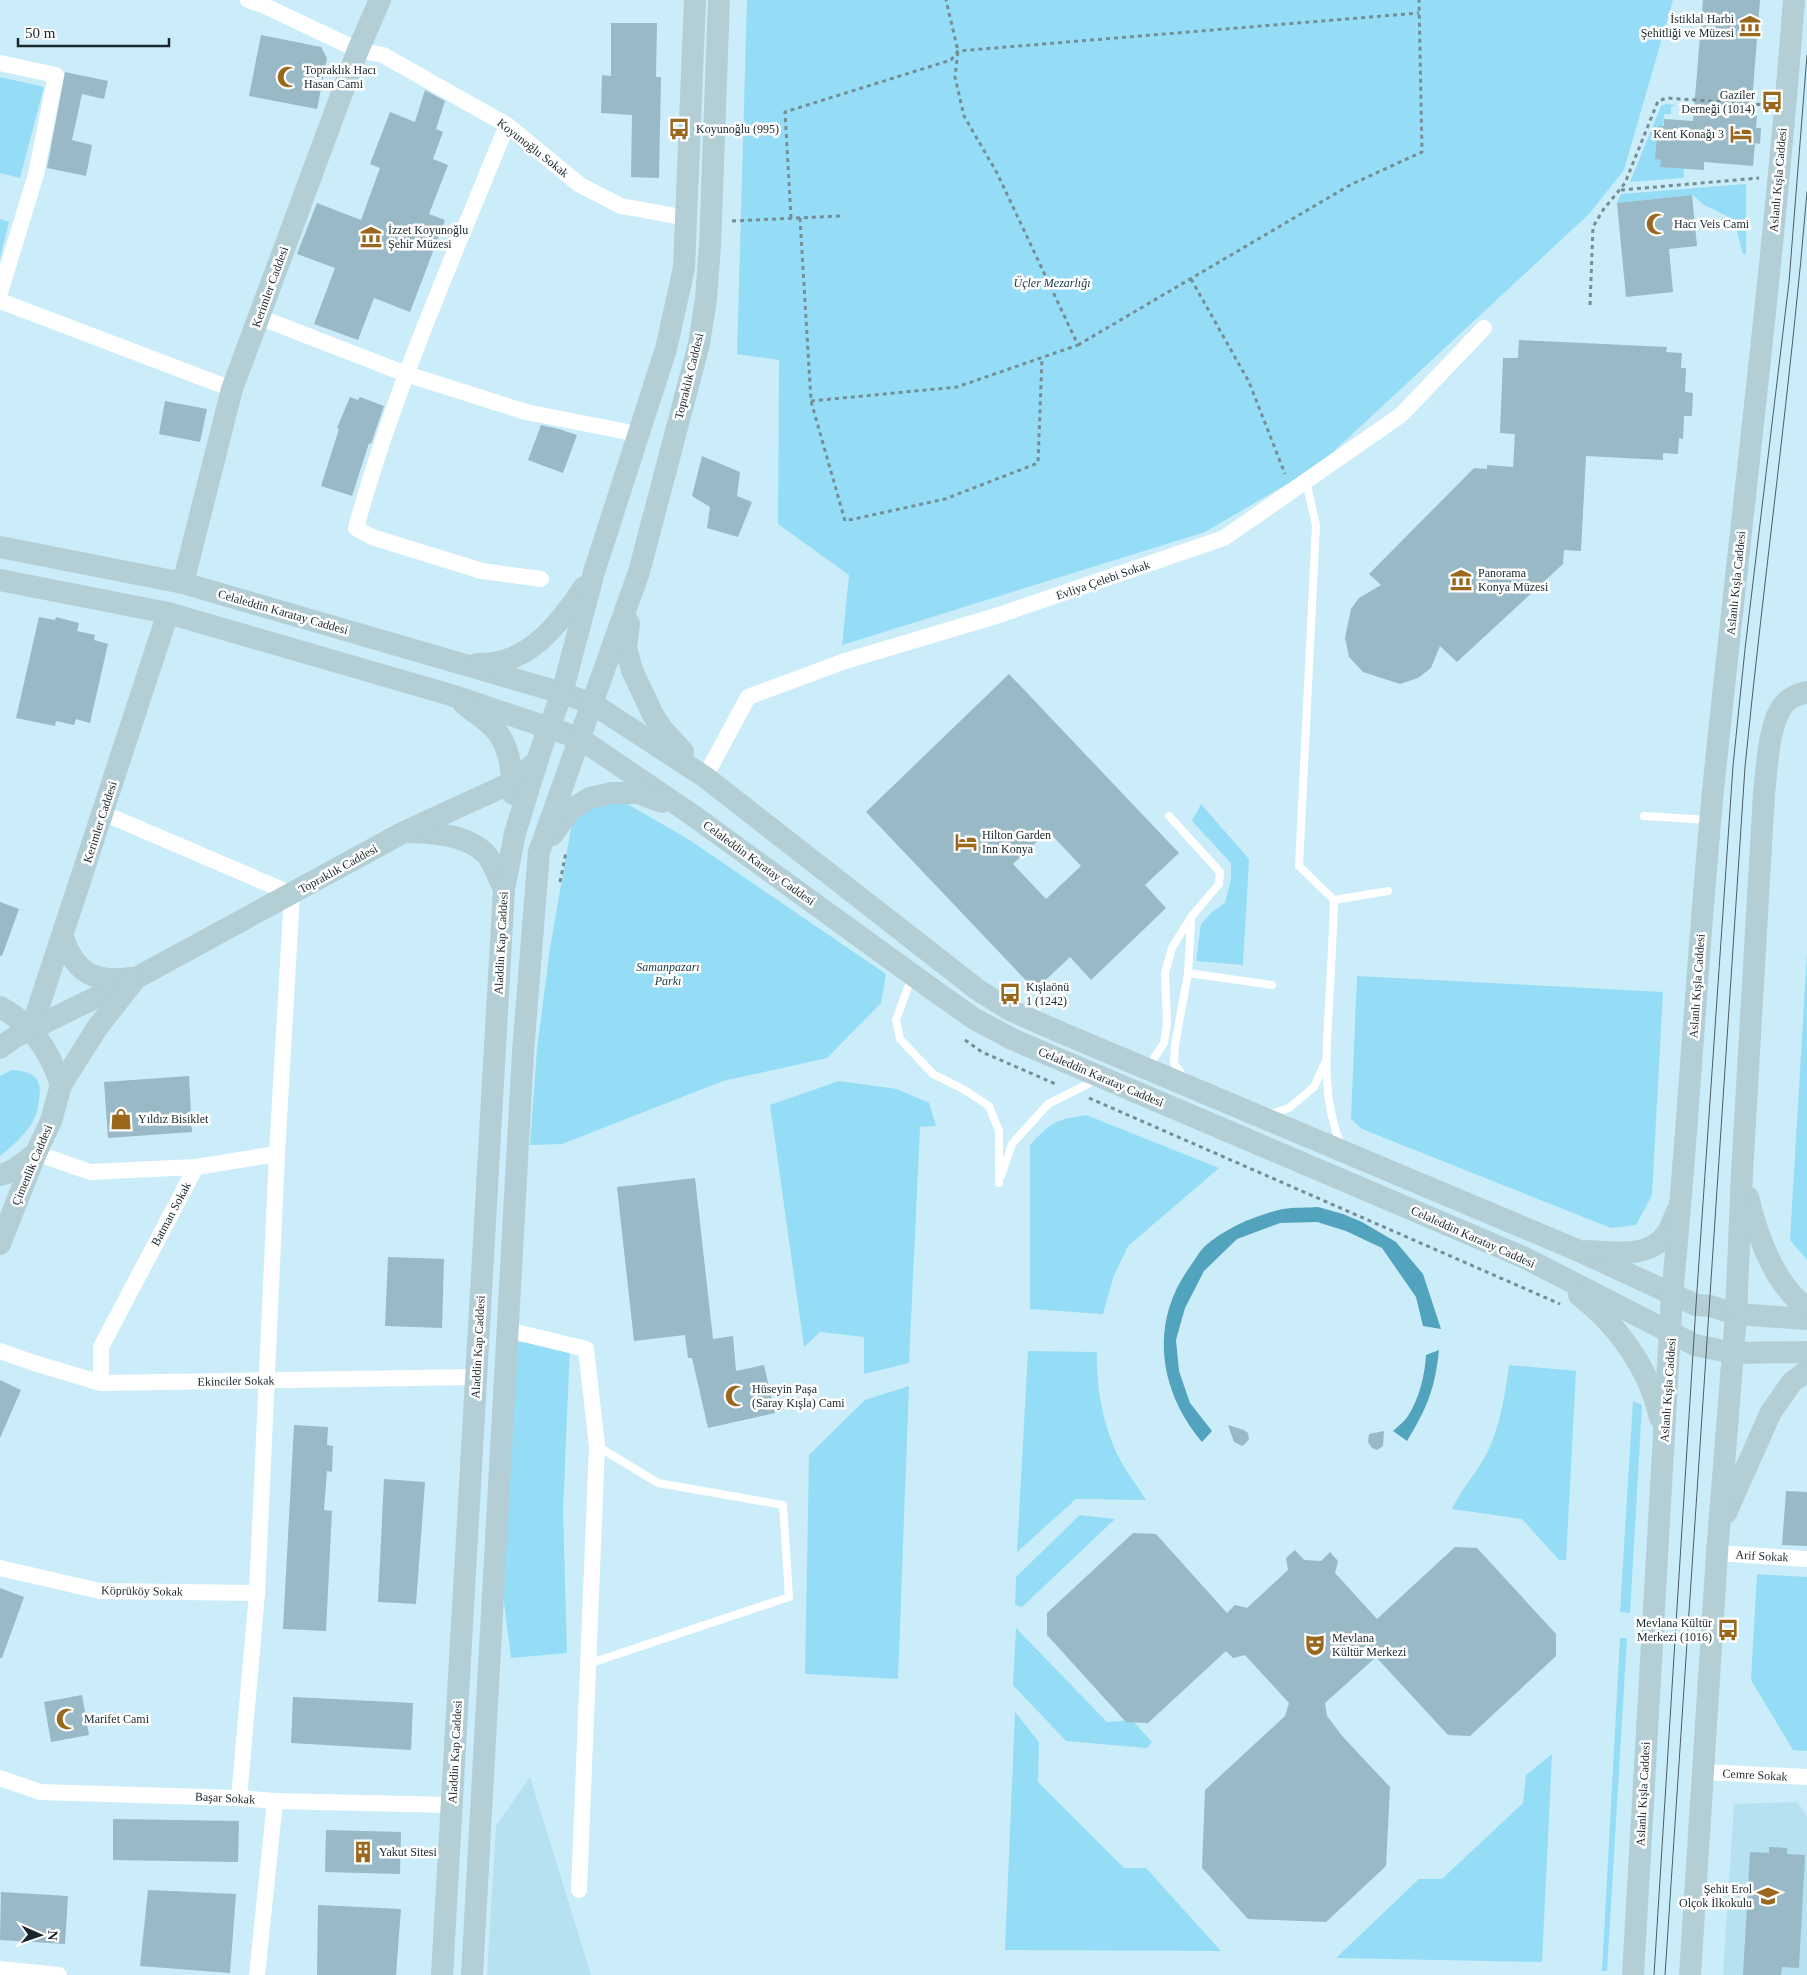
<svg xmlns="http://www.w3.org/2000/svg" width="1807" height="1975" viewBox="0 0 1807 1975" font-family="'Times New Roman',serif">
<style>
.built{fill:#b6e1f1}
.green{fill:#95ddf6}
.water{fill:#52a3bd}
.building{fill:#98b9c5;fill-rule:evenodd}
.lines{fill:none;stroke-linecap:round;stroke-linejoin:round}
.path{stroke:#758e96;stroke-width:3;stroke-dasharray:4 4;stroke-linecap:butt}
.lane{stroke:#fff;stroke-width:8}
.street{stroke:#fff;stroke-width:16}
.secondary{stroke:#b4ced6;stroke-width:22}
.tram{stroke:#4b5e65;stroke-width:1}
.labels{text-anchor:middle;stroke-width:5;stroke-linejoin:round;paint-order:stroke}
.poi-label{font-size:12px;fill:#1a272c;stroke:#fff;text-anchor:start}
.street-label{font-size:12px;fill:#1a272c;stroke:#fff}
.park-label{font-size:12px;font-style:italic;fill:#153b47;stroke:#fff}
</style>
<rect width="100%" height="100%" fill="#caedf9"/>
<g class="built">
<polygon points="530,1777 591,1975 487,1975 496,1826"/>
<polygon points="1798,1802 1807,1817 1807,1975 1723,1975 1734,1804"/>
</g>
<g class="green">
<polygon points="747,0 1673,0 1624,170 1589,214 1318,466 1205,532 842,645 849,575 778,524 779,360 737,354"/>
<polygon points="0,77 44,87 20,178 0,173"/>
<polygon points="1666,104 1677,105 1671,107 1671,114 1664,114 1662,151 1683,162 1684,178 1630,182 1661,106"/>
<polygon points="1746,184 1746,254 1743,254 1737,231 1732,221 1727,216 1704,205 1693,195 1617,203 1621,194"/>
<polygon points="0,219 9,222 0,258"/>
<polygon points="617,798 688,839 886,974 881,1003 827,1058 723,1081 562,1144 530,1145 537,1049 550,948 573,817"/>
<polygon points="1201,804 1249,859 1243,965 1196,961 1201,924 1213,911 1225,903 1231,879 1231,863 1192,821"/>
<polygon points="1807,953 1807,1260 1790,1240"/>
<polygon points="1357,976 1663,992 1652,1195 1636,1225 1611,1228 1362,1129 1351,1119"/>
<path d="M 12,1070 C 33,1071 43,1078 39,1101 C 38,1108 36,1116 32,1123 C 27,1132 9,1150 0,1156 L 0,1076 Z"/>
<polygon points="839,1081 897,1089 929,1103 936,1126 920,1127 909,1363 864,1374 864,1337 820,1332 804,1347 770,1105"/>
<path d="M 1086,1115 L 1219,1168 L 1128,1246 L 1113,1278 L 1103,1314 L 1030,1309 L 1030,1145 C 1052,1122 1054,1120 1086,1115 Z"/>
<polygon points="509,1341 570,1345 563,1512 567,1653 511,1658 498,1555"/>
<path d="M 1028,1351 L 1097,1352 C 1096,1389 1104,1432 1123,1465 C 1130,1477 1139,1488 1146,1500 L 1076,1499 L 1017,1552 Z"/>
<path d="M 1509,1365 L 1576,1371 L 1566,1560 L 1559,1560 L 1522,1519 L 1452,1509 C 1462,1488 1479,1470 1489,1449 C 1501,1422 1505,1394 1509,1365 Z"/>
<polygon points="909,1386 898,1679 805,1674 809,1455 865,1400"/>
<polygon points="1633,1401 1642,1405 1630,1613 1620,1612"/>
<polygon points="1080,1515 1115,1519 1022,1607 1015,1605 1016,1577"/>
<polygon points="1757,1574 1807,1577 1807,1751 1793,1750 1751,1680"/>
<polygon points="1016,1628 1107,1722 1132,1720 1152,1742 1147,1748 1066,1741 1013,1685"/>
<polygon points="1620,1638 1627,1638 1607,1971 1602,1971"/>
<polygon points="1015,1712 1039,1742 1038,1782 1124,1868 1146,1868 1221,1951 1005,1950"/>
<polygon points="1552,1754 1542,1962 1336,1958 1419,1879 1442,1879 1523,1803 1526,1775"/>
</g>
<g class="water">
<path d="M 1318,1207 L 1343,1214 L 1362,1222 L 1396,1242 L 1423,1274 L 1441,1329 L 1423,1326 L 1416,1297 L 1382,1248 L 1346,1231 L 1317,1222 L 1280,1223 L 1237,1239 L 1204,1271 L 1185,1308 L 1176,1340 L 1179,1371 L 1190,1403 L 1212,1431 L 1202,1442 C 1159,1391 1149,1324 1189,1268 C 1194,1261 1199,1252 1205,1246 C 1225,1228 1258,1214 1283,1209 C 1294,1207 1307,1208 1318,1207 Z"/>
<path d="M 1439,1350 C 1435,1389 1427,1408 1407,1441 L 1393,1431 C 1398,1426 1404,1422 1408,1416 C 1419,1399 1425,1375 1426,1355 Z"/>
</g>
<g class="building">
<polygon points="1703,0 1760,0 1751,115 1757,116 1756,128 1761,128 1760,144 1755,143 1753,166 1704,162 1704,170 1660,167 1661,160 1655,159 1658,126 1664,126 1664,119 1693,121"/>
<polygon points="611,23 657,23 656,77 661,77 659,178 631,177 632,115 601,113 602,75 611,76"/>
<polygon points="261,35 321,47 327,58 317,109 249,96"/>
<polygon points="65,72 108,81 104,99 82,94 72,140 92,145 86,176 47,168"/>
<polygon points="425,90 445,101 436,129 443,132 433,159 448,165 429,214 445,220 410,312 374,298 358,340 314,324 335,268 297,254 317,203 361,220 380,168 370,164 390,112 415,122"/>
<polygon points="1692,195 1697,246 1669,249 1673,292 1626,297 1617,203"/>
<polygon points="1519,340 1667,347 1666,352 1682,353 1681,368 1686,368 1685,392 1693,393 1692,416 1684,416 1683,439 1679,438 1678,454 1663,453 1663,460 1586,456 1581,551 1564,550 1563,564 1457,662 1440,646 1431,668 1418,678 1400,684 1363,672 1349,657 1345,638 1351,609 1359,598 1381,585 1369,574 1474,468 1487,469 1487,465 1513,467 1515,434 1500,433 1503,358 1518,358"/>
<polygon points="350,397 358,400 360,397 384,406 371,444 369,443 352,496 321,486 339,429 337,428"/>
<polygon points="165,401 207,409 200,442 159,434"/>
<polygon points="541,425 559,429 577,435 563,473 528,460"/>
<polygon points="702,456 740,472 737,496 752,502 738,537 707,528 710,507 692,496"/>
<polygon points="39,617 55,620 56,617 79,623 77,631 95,635 94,640 108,644 90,723 76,719 74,725 56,721 55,726 16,718"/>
<path d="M 1009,674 L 1179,853 L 1145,885 L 1166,908 L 1091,980 L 1070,957 L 1035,990 L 866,812 ZM 1048,831 L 1081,866 L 1046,899 L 1013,864 Z"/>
<polygon points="0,902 19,909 2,956 0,956"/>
<polygon points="189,1076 192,1132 108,1138 104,1082"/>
<polygon points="695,1178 713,1339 733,1336 736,1371 764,1365 775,1413 708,1428 692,1358 688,1358 685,1335 634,1341 617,1187"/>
<polygon points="388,1257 444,1259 442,1328 385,1326"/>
<polygon points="0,1380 21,1390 0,1438"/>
<polygon points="294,1425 328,1427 327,1445 333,1446 332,1472 327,1471 324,1510 332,1511 326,1631 283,1629"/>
<polygon points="1228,1425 1244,1430 1248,1433 1249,1439 1245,1444 1242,1446 1234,1442"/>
<polygon points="1384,1431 1383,1446 1377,1450 1372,1448 1368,1442 1369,1434"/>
<polygon points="384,1479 425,1482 416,1604 378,1602"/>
<polygon points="1786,1491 1807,1492 1807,1546 1782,1545"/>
<polygon points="1133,1533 1156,1534 1227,1613 1235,1605 1247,1608 1288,1570 1286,1558 1295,1550 1304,1560 1321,1561 1330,1552 1338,1561 1335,1573 1377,1619 1455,1547 1477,1548 1556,1634 1556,1656 1470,1736 1448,1735 1376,1657 1325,1703 1327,1716 1343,1737 1390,1787 1386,1866 1326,1922 1248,1919 1202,1868 1205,1790 1285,1716 1289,1703 1245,1655 1233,1658 1226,1651 1148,1723 1126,1722 1047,1635 1047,1613"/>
<polygon points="0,1588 24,1597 2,1658 0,1658"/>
<polygon points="82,1695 89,1735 51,1742 44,1702"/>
<polygon points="293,1697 413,1703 411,1750 291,1743"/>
<polygon points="113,1819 239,1821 238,1862 113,1860"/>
<polygon points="326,1830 401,1832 400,1874 325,1872"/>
<polygon points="1769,1847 1787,1848 1787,1854 1805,1855 1799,1968 1782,1967 1781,1975 1743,1975 1750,1852 1769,1853"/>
<polygon points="148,1890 236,1894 230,1973 140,1966"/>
<polygon points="1,1892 68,1896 65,1944 0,1940"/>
<polygon points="318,1905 401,1909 396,1975 317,1975"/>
</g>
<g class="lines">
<g class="path">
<polyline points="1621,190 1759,178"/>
<polyline points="791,218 785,112 951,60 958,51 1419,13"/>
<polyline points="800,218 811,401 845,521 945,499 1038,463 1042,358"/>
<polyline points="732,221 840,216"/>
<polyline points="1191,279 1249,382 1285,474"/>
<polyline points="1590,305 1593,227 1603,210 1625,183 1658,101 1667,98 1766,105"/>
<polyline points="1078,345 1350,185 1422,152 1419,0"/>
<polyline points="811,401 957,387 1078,345 997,173 964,116 955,77 958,51 946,0"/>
<polyline points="560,882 566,852"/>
<polyline points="965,1040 982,1052 1058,1085"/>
<polyline points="1089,1098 1560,1304"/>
</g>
<g class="lane">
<path d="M 1306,481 L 1316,525 L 1299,866 L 1334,900 C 1333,935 1331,970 1329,1005 C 1326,1053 1322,1100 1341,1145"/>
<polyline points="1644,816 1709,820"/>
<polyline points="1334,900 1388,891"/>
<polyline points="1188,973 1272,985"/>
<polyline points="913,979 908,987 896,1020 900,1039 933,1074 963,1089 989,1106 999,1131 999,1183"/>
<polyline points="1148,1067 1164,1043 1167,1024 1165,973 1172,948 1191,917 1219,884 1220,872 1169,816"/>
<polyline points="1184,1078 1174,1063 1175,1045 1188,973 1191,921"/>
<polyline points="1268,1115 1289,1108 1314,1087 1325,1063"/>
<polyline points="1001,1176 1012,1144 1048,1104 1096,1080"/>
<polyline points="588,1664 789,1597 783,1505 658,1483 597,1446"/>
</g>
<g class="street">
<polyline points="248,0 263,5 358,50 383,55 507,125 580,185 621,206 687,218"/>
<polyline points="0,63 56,75 36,174 0,293"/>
<path d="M 507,125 C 453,258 394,389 356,528 L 372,537 L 482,571 L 541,579"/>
<polyline points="0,301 232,389"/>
<polyline points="259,317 406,374 526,412 638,434"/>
<polyline points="705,777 748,697 845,661 996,616 1224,538 1401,415 1484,328"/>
<polyline points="103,813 292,894 277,1154 257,1593 239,1798"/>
<polyline points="36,1153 90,1172 196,1167 101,1347 101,1383"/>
<polyline points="196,1167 277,1154"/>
<polyline points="508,1330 586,1349 597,1446 579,1890"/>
<polyline points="0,1351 34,1363 101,1383 476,1377"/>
<polyline points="1717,1553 1807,1559"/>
<polyline points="0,1568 100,1591 257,1593"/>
<polyline points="1703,1772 1807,1777"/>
<polyline points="0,1778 40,1792 239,1798 275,1801 452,1805"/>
<polyline points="0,1969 59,1975"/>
<polyline points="257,1975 275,1801"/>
</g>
<g class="secondary">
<polyline points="0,547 183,583 562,693 593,704 705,777 978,990 1010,1010 1055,1030 1577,1250 1696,1305 1710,1306 1736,1314 1807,1319"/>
<polyline points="0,580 168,613 451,695 579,738 691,814 932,989 973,1018 1012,1039 1525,1258 1695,1345 1733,1353 1807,1352"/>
<polyline points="183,583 232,389 358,50 380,0"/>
<polyline points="629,623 626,648 632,670 653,715 663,730 683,752"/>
<path d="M 477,664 C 527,666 559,625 584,587"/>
<path d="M 464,704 C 476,714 492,723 500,736 C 510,751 513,776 513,794"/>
<path d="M 408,832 C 434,833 466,834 486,854 C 492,860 499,879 504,889"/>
<polyline points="552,835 570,810 590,798 612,793 638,793 662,802"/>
<path d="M 63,938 C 76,974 95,983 132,978"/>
<path d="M 0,1007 C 33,1025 49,1050 61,1085"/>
<polyline points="31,1030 168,613"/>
<polyline points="0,1048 15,1037 138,977 404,832 513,782 536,762"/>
<path d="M 0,1175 C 14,1172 24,1162 36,1153"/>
<path d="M 1748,1197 C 1757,1235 1774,1284 1807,1308"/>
<polyline points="0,1244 36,1153 51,1121 61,1085 97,1028 133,982"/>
<path d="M 1587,1251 C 1614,1252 1650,1259 1667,1233 C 1671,1227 1674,1218 1677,1211"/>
<path d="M 1579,1295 C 1618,1325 1650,1370 1660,1418"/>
<polyline points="1726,1513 1771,1412 1792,1382 1807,1371"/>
<polyline points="442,1975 504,889 515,833 541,749 562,693 594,572 666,349 684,268 695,0"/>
<polyline points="472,1975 523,1052 539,852 639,572 699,344 706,299 710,245 719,0"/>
<path d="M 1633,1975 L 1672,1295 C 1689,1124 1697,952 1714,781 C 1741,520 1774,261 1794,0"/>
<path d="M 1690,1975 L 1717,1553 L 1736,1314 L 1742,1173 L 1764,794 C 1767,769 1768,720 1786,702 C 1792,696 1799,694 1807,692"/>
</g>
<g class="tram">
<polyline points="1654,1975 1696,1305 1733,766 1745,649 1789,282 1807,55"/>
<path d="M 1665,1975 L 1745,767 C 1764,575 1791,384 1807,192"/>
</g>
</g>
<defs>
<g id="museum-bare" transform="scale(1.725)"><path d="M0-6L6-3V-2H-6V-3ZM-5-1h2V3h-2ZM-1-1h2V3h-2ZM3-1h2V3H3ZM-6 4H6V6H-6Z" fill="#9a681d" stroke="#fff" stroke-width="2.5" paint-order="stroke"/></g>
<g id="mosque-bare" transform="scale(1.725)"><path d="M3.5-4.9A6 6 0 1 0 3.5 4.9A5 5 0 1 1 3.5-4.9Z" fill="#9a681d" stroke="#fff" stroke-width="2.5" paint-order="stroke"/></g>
<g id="bus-bare" transform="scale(1.725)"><path d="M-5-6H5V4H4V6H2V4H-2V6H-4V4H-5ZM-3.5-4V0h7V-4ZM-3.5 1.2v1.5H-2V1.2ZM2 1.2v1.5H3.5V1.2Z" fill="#9a681d" stroke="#fff" stroke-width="2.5" paint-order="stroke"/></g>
<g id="hotel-bare" transform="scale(1.725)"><path d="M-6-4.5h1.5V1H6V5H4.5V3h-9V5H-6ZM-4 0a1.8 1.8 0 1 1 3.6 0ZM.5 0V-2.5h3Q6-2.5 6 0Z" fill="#9a681d" stroke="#fff" stroke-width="2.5" paint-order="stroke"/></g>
<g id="shop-bare" transform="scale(1.725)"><path d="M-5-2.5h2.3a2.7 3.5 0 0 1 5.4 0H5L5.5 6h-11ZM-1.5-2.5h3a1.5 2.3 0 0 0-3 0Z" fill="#9a681d" stroke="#fff" stroke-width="2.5" paint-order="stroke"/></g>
<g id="theatre-bare" transform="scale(1.725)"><path d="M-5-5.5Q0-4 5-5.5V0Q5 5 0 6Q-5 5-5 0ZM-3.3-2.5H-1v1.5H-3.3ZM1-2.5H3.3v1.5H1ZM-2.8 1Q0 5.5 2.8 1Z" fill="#9a681d" stroke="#fff" stroke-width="2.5" paint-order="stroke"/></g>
<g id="building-bare" transform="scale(1.725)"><path d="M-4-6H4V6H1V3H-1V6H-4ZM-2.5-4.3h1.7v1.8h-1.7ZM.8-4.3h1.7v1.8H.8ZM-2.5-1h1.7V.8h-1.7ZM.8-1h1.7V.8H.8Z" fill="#9a681d" stroke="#fff" stroke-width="2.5" paint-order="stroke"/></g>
<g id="school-bare" transform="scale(1.725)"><path d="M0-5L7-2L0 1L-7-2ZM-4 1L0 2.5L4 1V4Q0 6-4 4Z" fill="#9a681d" stroke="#fff" stroke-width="2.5" paint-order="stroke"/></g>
</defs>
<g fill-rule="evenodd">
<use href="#museum-bare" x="1750" y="26"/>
<use href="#mosque-bare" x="288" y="77"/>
<use href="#bus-bare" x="1772" y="102"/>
<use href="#bus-bare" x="679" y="129"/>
<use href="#hotel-bare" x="1741" y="134"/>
<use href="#mosque-bare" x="1657" y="224"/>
<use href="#museum-bare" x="371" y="237"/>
<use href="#museum-bare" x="1461" y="580"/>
<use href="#hotel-bare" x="966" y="842"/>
<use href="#bus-bare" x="1010" y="994"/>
<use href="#shop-bare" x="121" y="1119"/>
<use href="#mosque-bare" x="736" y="1396"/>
<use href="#bus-bare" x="1728" y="1630"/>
<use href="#theatre-bare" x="1315" y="1645"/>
<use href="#mosque-bare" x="67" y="1719"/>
<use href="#building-bare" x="363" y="1852"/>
<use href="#school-bare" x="1768" y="1896"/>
</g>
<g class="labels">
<g class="poi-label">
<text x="1734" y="23" text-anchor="end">İstiklal Harbi<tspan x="1734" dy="14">Şehitliği ve Müzesi</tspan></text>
<text x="304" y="74">Topraklık Hacı<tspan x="304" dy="14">Hasan Cami</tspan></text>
<text x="1755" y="99" text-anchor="end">Gaziler<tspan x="1755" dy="14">Derneği (1014)</tspan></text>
<text x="696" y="133">Koyunoğlu (995)</text>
<text x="1724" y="138" text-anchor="end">Kent Konağı 3</text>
<text x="1674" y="228">Hacı Veis Cami</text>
<text x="388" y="234">İzzet Koyunoğlu<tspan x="388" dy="14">Şehir Müzesi</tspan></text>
<text x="1478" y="577">Panorama<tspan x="1478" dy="14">Konya Müzesi</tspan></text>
<text x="982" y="839">Hilton Garden<tspan x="982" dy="14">Inn Konya</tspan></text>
<text x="1026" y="991">Kışlaönü<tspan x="1026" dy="14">1 (1242)</tspan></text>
<text x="138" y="1123">Yıldız Bisiklet</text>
<text x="752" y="1393">Hüseyin Paşa<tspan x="752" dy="14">(Saray Kışla) Cami</tspan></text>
<text x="1712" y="1627" text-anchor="end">Mevlana Kültür<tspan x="1712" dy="14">Merkezi (1016)</tspan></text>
<text x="1332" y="1642">Mevlana<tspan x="1332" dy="14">Kültür Merkezi</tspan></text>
<text x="84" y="1723">Marifet Cami</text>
<text x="379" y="1856">Yakut Sitesi</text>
<text x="1752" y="1893" text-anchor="end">Şehit Erol<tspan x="1752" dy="14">Olçok İlkokulu</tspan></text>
</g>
<g class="street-label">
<text transform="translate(533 148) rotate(38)" y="4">Koyunoğlu Sokak</text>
<text transform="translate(1778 180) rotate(-85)" y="4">Aslanlı Kışla Caddesi</text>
<text transform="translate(270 287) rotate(-70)" y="4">Kerimler Caddesi</text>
<text transform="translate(689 376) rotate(-76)" y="4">Topraklık Caddesi</text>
<text transform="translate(1103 580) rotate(-19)" y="4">Evliya Çelebi Sokak</text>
<text transform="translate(1736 583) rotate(-84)" y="4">Aslanlı Kışla Caddesi</text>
<text transform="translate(283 612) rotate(16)" y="4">Celaleddin Karatay Caddesi</text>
<text transform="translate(100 822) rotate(-72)" y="4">Kerimler Caddesi</text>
<text transform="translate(759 863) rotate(36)" y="4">Celaleddin Karatay Caddesi</text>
<text transform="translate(338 869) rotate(-29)" y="4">Topraklık Caddesi</text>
<text transform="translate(501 943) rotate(-87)" y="4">Aladdin Kap Caddesi</text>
<text transform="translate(1697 986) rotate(-86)" y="4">Aslanlı Kışla Caddesi</text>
<text transform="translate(1101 1077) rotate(23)" y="4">Celaleddin Karatay Caddesi</text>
<text transform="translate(32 1165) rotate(-67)" y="4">Çimenlik Caddesi</text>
<text transform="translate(171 1214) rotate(-62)" y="4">Batman Sokak</text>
<text transform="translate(1473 1237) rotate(24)" y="4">Celaleddin Karatay Caddesi</text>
<text transform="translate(478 1347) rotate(-87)" y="4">Aladdin Kap Caddesi</text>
<text transform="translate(236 1381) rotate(-1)" y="4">Ekinciler Sokak</text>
<text transform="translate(1668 1390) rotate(-86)" y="4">Aslanlı Kışla Caddesi</text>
<text transform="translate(1762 1556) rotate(3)" y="4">Arif Sokak</text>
<text transform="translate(142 1591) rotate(1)" y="4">Köprüköy Sokak</text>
<text transform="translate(455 1752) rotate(-87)" y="4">Aladdin Kap Caddesi</text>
<text transform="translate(1755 1775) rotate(3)" y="4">Cemre Sokak</text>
<text transform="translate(1643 1794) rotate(-87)" y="4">Aslanlı Kışla Caddesi</text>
<text transform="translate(225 1798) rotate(3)" y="4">Başar Sokak</text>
</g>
<g class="park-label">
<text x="1052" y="287">Üçler Mezarlığı</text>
<text x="668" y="971">Samanpazarı<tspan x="668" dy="14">Parkı</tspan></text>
</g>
</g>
<g transform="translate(40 1935) rotate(92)" stroke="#ffffff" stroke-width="4" paint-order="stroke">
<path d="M0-4L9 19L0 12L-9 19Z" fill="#1a272c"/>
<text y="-8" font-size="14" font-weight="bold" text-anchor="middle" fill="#1a272c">N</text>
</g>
<path d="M18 38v8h151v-8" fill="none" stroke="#1a272c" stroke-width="2.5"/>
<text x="25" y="38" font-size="15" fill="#1a272c" stroke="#ffffff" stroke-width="4" paint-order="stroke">50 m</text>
</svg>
